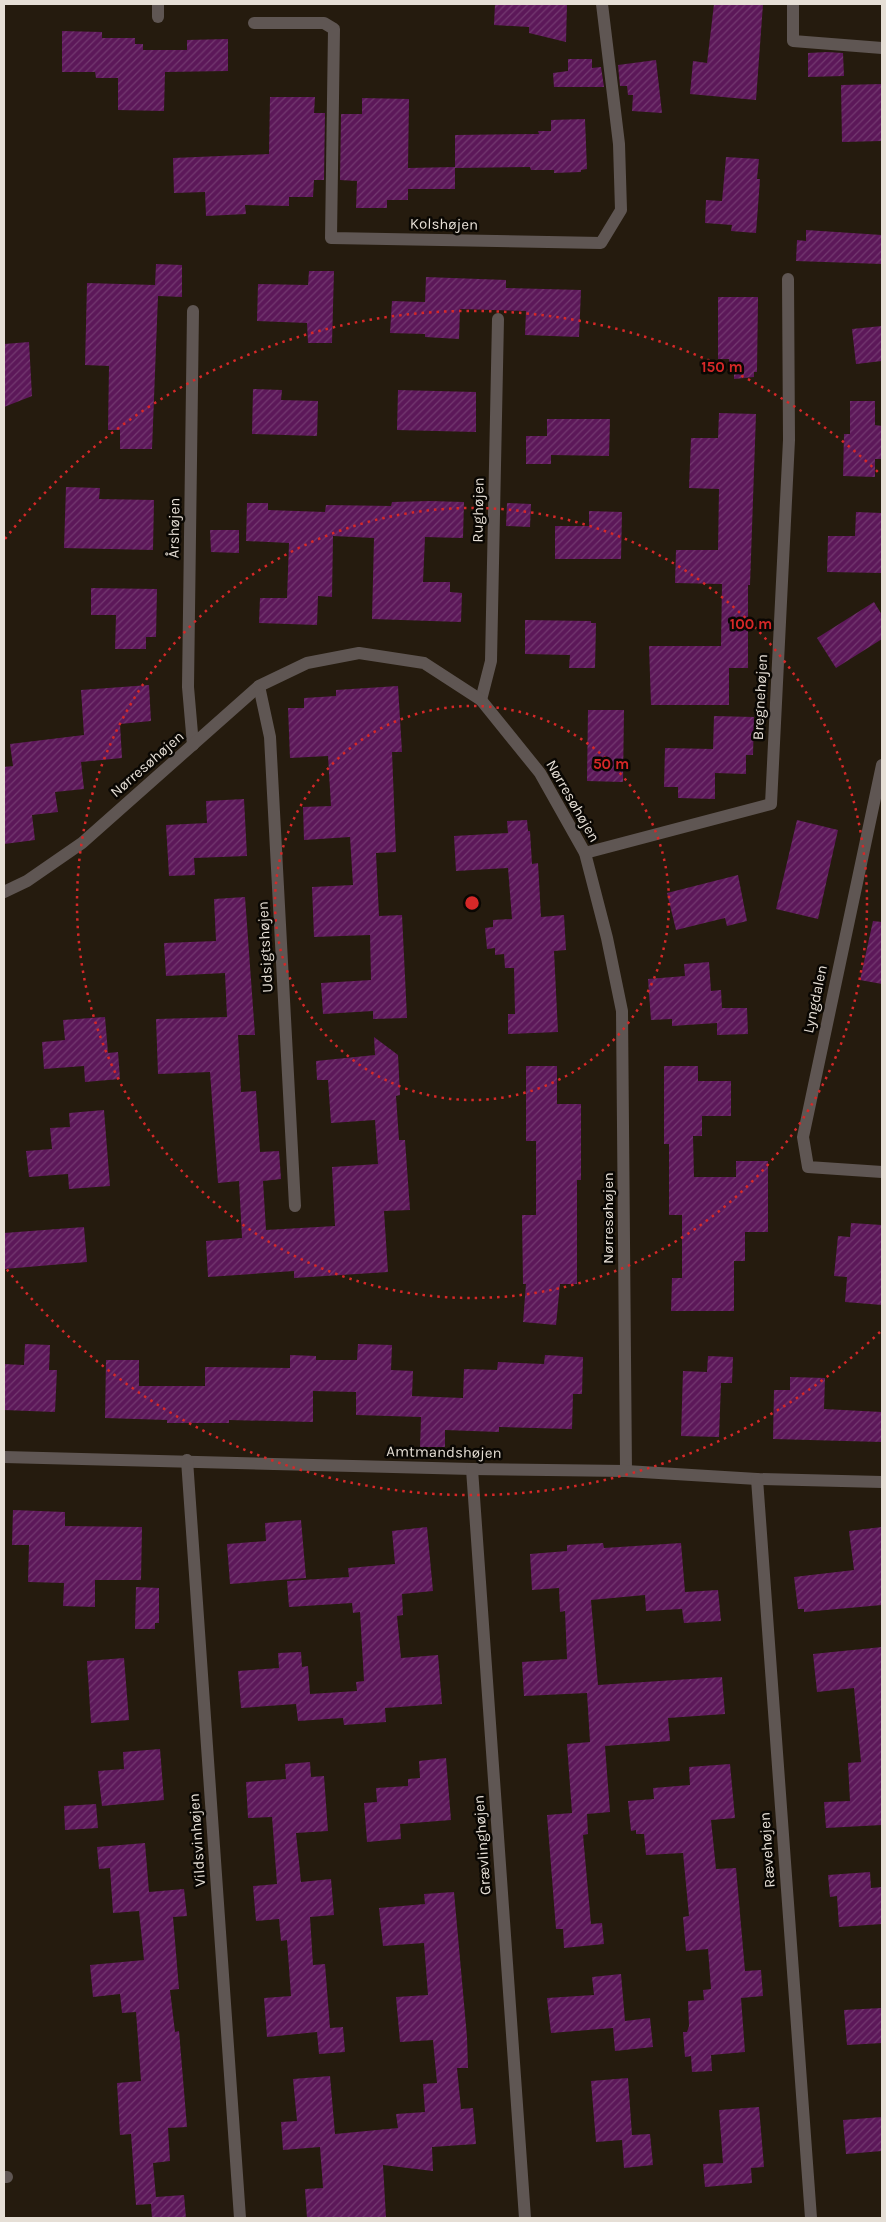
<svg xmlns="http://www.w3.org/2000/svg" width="886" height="2222" viewBox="0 0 886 2222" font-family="Karla,sans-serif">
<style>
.building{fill:url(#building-hatch)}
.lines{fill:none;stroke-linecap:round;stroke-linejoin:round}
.street{stroke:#5f5653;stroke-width:12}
.ring{fill:none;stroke:#d62828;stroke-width:2.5;stroke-dasharray:2.5 5}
.labels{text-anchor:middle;stroke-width:5;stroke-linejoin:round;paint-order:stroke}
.street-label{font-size:15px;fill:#e6dfd6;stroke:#0a0703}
.centre{fill:#d62828;stroke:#0a0703;stroke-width:2.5}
.ring-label{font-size:15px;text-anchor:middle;font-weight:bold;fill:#d62828;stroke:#0a0703;stroke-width:5;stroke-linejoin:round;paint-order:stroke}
</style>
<defs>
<pattern id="building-hatch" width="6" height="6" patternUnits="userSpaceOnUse" patternTransform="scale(1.25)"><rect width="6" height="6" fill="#5c1859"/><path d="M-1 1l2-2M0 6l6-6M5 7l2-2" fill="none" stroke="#733970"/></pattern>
</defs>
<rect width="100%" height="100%" fill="#251b0e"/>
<g class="building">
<polygon points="495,4 567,4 566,42 529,33 529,27 494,25"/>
<polygon points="714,4 763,4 756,100 690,94 693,61 707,63"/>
<polygon points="62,31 102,32 102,38 135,38 135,44 143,44 143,50 187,50 187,40 228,39 228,71 165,72 164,111 118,110 118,78 96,78 95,72 62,72"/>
<polygon points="827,52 843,53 844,76 808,77 808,53"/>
<polygon points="568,59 592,59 592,68 601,67 604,87 554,87 553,73 568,71"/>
<polygon points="656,60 662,113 632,111 633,95 628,95 627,86 620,86 618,65"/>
<polygon points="882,84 882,141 842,142 841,85"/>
<polygon points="270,97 315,97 314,113 325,113 324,180 314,180 313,197 289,197 289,206 245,205 246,214 206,216 205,192 174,193 173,158 269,154"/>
<polygon points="362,98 409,99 408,168 455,167 455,135 539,134 538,131 551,131 551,120 585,119 587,169 581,170 581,172 554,173 554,170 531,170 530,167 455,168 455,189 408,189 408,200 387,200 387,208 356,208 357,181 340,180 341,114 362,114"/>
<polygon points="726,157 759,159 757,179 760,179 756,233 731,231 732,225 705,223 706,200 722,201"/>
<polygon points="806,230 882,235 882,264 796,261 797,240 806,241"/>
<polygon points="156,264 182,265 182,297 158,296 152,449 120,449 120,430 108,430 109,366 85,365 87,283 155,285"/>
<polygon points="309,271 334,271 332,343 308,343 307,323 257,321 258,284 308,285"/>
<polygon points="426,277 506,280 506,288 581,290 579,337 525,335 526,311 460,309 459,339 425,337 425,334 390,333 392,301 425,302"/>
<polygon points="718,297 758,297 757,372 754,372 754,377 734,379 734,371 729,372 729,359 718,359"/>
<polygon points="882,326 882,361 856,364 852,329"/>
<polygon points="29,342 32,396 4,407 4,344"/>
<polygon points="253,389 282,390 281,400 318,401 317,436 252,434"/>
<polygon points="398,390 476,392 476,432 397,430"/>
<polygon points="850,401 875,401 875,425 882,426 882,459 875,459 875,477 843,476 844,434 850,434"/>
<polygon points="719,413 756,414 750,585 748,585 748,668 729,668 729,705 651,705 649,646 721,646 722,584 675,583 676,550 718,550 719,489 689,488 691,438 718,438"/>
<polygon points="547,419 610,419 609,456 551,455 551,464 526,464 526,436 547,436"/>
<polygon points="66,487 100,488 99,499 154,500 153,550 64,548"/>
<polygon points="430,501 464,502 463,538 425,537 423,582 450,582 450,592 462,593 461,622 372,619 374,538 333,536 332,597 318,596 317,625 259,623 260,598 287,598 289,543 246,541 247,503 268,503 268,510 325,512 326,505 391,506 392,502"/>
<polygon points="507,503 531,504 530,527 506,526"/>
<polygon points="589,511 622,512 621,559 555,559 555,526 589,526"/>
<polygon points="856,512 882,513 882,573 827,572 828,536 855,536"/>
<polygon points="210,530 239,530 239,553 211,552"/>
<polygon points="91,588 157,589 156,637 146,637 146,649 115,649 116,615 91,615"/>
<polygon points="874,602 882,615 882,639 836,668 817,638"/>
<polygon points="525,620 591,621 591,623 596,623 595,668 569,668 570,655 525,654"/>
<polygon points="149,685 151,721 120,724 122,758 81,762 84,789 55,792 58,812 32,815 35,840 4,844 4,767 13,766 10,744 84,735 81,690"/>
<polygon points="398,686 402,752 392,752 396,852 376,853 379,916 402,915 407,1018 373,1019 373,1011 323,1014 321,983 371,980 370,935 314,937 312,887 353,885 350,837 304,840 303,807 331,806 328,756 290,758 288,708 304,708 304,698 336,696 336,690"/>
<polygon points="588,710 624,710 623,782 587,781"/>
<polygon points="714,716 754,717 753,755 746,755 746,774 715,773 715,799 678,798 678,787 664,787 665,748 713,749"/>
<polygon points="244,799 247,856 194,858 195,875 169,876 166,825 207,823 206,801"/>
<polygon points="527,820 528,831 530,831 532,864 538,863 541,917 564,915 566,950 554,951 558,1032 508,1034 508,1014 515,1014 514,968 505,968 504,954 495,955 495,948 487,949 485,928 493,927 493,920 512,919 508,868 456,871 454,836 508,833 507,821"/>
<polygon points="797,820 838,830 818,919 776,909"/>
<polygon points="738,875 747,921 727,926 725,918 676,930 667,893"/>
<polygon points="245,897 255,1035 238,1035 241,1092 256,1091 260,1152 279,1151 281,1179 263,1181 266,1230 335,1226 332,1167 378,1164 375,1120 331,1123 328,1080 317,1080 316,1061 375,1055 374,1037 398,1055 400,1095 396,1096 399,1140 405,1140 410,1210 384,1211 388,1272 294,1278 294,1271 208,1277 206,1241 242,1238 239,1181 218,1183 210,1072 158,1074 156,1019 227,1017 225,973 166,976 164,943 216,941 214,899"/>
<polygon points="873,921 882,922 882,984 860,980"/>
<polygon points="709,962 711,991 721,990 722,1008 747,1008 748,1034 717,1035 717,1023 672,1026 672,1019 651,1020 648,979 685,976 684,964"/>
<polygon points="105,1017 108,1053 118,1052 120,1079 85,1082 84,1066 44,1069 42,1042 65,1040 63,1020"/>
<polygon points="526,1066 557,1066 557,1104 581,1104 581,1180 577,1180 577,1284 560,1284 556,1325 523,1322 526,1284 523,1284 522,1215 536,1215 536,1141 526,1141"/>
<polygon points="664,1066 698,1066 698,1081 731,1081 731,1116 702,1116 702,1136 693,1136 694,1177 736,1177 736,1161 768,1161 768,1232 745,1232 745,1261 734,1261 734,1311 671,1311 672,1278 682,1278 682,1215 669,1215 669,1144 664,1144"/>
<polygon points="104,1110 110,1186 69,1189 68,1174 29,1177 26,1151 52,1149 50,1128 70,1127 69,1113"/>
<polygon points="851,1223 882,1225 882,1305 845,1302 847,1277 834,1276 838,1236 850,1237"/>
<polygon points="84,1227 87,1262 4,1269 4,1233"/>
<polygon points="25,1344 50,1345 49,1370 57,1370 55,1412 4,1410 4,1364 24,1365"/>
<polygon points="358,1344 392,1345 391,1370 413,1371 412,1396 463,1398 464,1369 497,1370 498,1362 544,1364 545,1355 583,1357 582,1394 573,1394 572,1429 499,1427 499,1432 445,1430 445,1447 420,1447 421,1417 356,1415 356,1392 313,1391 313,1422 229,1420 229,1423 167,1423 167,1420 105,1418 106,1360 139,1360 139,1386 205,1386 205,1367 290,1368 290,1355 316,1356 316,1360 357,1360"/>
<polygon points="708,1356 733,1357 732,1383 721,1383 719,1437 681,1436 683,1371 707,1372"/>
<polygon points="790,1377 825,1378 824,1409 882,1412 882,1442 773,1439 774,1390 790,1390"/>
<polygon points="13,1510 65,1512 65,1526 142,1527 141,1580 95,1580 95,1607 63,1606 64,1583 28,1582 29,1545 12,1545"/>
<polygon points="301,1520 306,1578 230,1584 227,1544 266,1541 265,1523"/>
<polygon points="427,1527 433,1591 402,1594 403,1615 397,1616 401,1658 438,1655 442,1704 385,1708 386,1722 344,1725 343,1718 298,1721 296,1704 241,1708 238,1671 279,1668 278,1653 301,1652 302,1667 308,1666 310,1694 357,1691 356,1682 364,1681 360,1612 353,1613 352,1603 289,1607 287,1581 349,1577 348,1568 395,1564 392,1531"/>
<polygon points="882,1527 882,1605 804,1612 804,1609 798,1609 794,1577 854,1570 849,1531"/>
<polygon points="603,1543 604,1548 681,1543 685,1592 718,1590 721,1621 684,1623 682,1609 646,1611 645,1595 591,1600 598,1685 722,1677 725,1714 668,1718 670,1741 605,1746 610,1812 587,1814 588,1834 583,1835 591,1924 602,1923 604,1944 564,1948 563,1929 556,1929 547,1815 572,1813 567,1744 590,1742 587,1693 524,1696 522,1662 567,1659 565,1611 560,1612 559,1588 532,1590 530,1554 567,1551 567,1545"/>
<polygon points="136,1587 159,1588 159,1623 155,1623 155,1629 135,1629"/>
<polygon points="882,1647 882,1825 826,1828 824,1802 850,1801 848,1763 861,1762 854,1688 817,1692 813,1654"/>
<polygon points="124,1658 129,1720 91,1723 87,1661"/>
<polygon points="160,1749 164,1800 102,1806 98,1771 124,1769 123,1752"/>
<polygon points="446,1758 451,1820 400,1824 401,1839 367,1842 364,1803 377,1802 376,1788 408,1786 408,1779 420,1778 419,1761"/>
<polygon points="310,1762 311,1777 324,1776 328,1831 296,1833 301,1882 331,1879 334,1915 310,1917 313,1965 325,1964 330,2028 343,2027 345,2052 319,2054 317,2032 267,2037 264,1998 291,1996 287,1940 281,1941 279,1919 256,1921 253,1886 277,1884 272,1817 248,1818 246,1782 286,1779 285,1764"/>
<polygon points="730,1764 735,1818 711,1820 716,1869 736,1868 745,1971 761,1970 763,1996 741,1998 745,2052 711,2055 712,2071 692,2072 691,2056 685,2057 683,2032 687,2032 689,2026 688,2001 704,2000 703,1990 711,1989 708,1949 686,1951 683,1917 689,1916 683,1853 646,1855 644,1834 636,1834 636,1830 631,1831 628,1801 654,1799 653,1788 690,1785 689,1767"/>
<polygon points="96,1804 98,1828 65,1830 64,1806"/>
<polygon points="145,1843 149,1892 184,1889 187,1916 173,1917 179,1989 170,1990 175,2032 179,2031 187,2127 168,2128 170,2161 153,2163 156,2197 184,2195 186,2218 152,2218 151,2204 136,2205 131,2134 120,2135 117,2083 141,2081 136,2012 122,2013 120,1994 93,1997 90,1965 144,1960 139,1911 113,1913 110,1868 99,1869 97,1847"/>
<polygon points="870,1872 871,1888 882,1887 882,1924 839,1927 837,1896 830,1897 828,1875"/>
<polygon points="454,1892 467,2037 468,2068 457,2068 461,2109 473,2108 476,2144 432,2147 433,2171 383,2165 386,2218 307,2218 305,2189 323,2188 320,2147 283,2150 281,2122 297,2121 293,2079 330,2076 335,2134 398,2128 396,2114 425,2112 423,2084 437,2083 433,2040 400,2042 396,1997 428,1995 424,1943 383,1946 379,1908 425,1904 424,1894"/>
<polygon points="621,1974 625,2021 650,2018 653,2047 615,2051 613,2028 551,2033 547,1998 594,1995 592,1977"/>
<polygon points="882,2008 882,2043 847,2045 844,2010"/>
<polygon points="628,2078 632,2135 650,2134 653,2165 624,2168 622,2140 596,2142 591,2081"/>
<polygon points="759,2107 764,2167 751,2168 752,2183 705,2187 703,2164 723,2163 719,2110"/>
<polygon points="882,2117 882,2151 846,2154 843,2120"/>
</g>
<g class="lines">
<g class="street">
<polyline points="793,4 793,41 882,48"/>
<polyline points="158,17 158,4"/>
<polyline points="254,23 324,23 334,29 331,238 601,243 621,210 619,144 602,4"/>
<polyline points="193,311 188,687 193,745"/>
<polyline points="259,686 270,737 295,1206"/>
<polyline points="481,700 491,661 498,319"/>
<polyline points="882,765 803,1137 808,1167 882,1172"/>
<polyline points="585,853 771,804 789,440 788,279"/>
<polyline points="4,892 27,881 82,843 259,686 307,663 359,653 424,663 481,700 540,773 585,853 607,938 622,1011 626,1471"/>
<polyline points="4,1457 472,1469 626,1471 757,1479 882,1482"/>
<polyline points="187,1460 240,2218"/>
<polyline points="472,1469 525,2218"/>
<polyline points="757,1479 811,2218"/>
<polyline points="4,2177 7,2177"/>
</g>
</g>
<g class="ring">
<circle cx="472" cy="903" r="197"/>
<circle cx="472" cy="903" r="395"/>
<path d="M880 1332A592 592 0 0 1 5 1267M5 539A592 592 0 0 1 880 474"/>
</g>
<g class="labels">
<g class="street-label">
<text transform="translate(444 224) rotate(1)" y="5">Kolshøjen</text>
<text transform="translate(478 510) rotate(-89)" y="5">Rughøjen</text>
<text transform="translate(174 528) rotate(-89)" y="5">Årshøjen</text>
<text transform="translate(760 697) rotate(-87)" y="5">Bregnehøjen</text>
<text transform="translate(147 764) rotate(-41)" y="5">Nørresøhøjen</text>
<text transform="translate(573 801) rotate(60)" y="5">Nørresøhøjen</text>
<text transform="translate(265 947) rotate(-93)" y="5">Udsigtshøjen</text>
<text transform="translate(815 999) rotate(-78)" y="5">Lyngdalen</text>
<text transform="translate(608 1218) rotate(-90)" y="5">Nørresøhøjen</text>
<text transform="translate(444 1452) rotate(1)" y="5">Amtmandshøjen</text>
<text transform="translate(197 1840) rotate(-94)" y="5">Vildsvinhøjen</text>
<text transform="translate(482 1845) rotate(-94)" y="5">Grævlinghøjen</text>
<text transform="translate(767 1850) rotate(-94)" y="5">Rævehøjen</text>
</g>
</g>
<circle cx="472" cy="903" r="8" class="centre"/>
<g class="ring-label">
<text x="722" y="372">150 m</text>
<text x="751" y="629">100 m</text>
<text x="611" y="769">50 m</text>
</g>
<rect width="886" height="2222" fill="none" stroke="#e6dfd6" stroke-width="10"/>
</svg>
